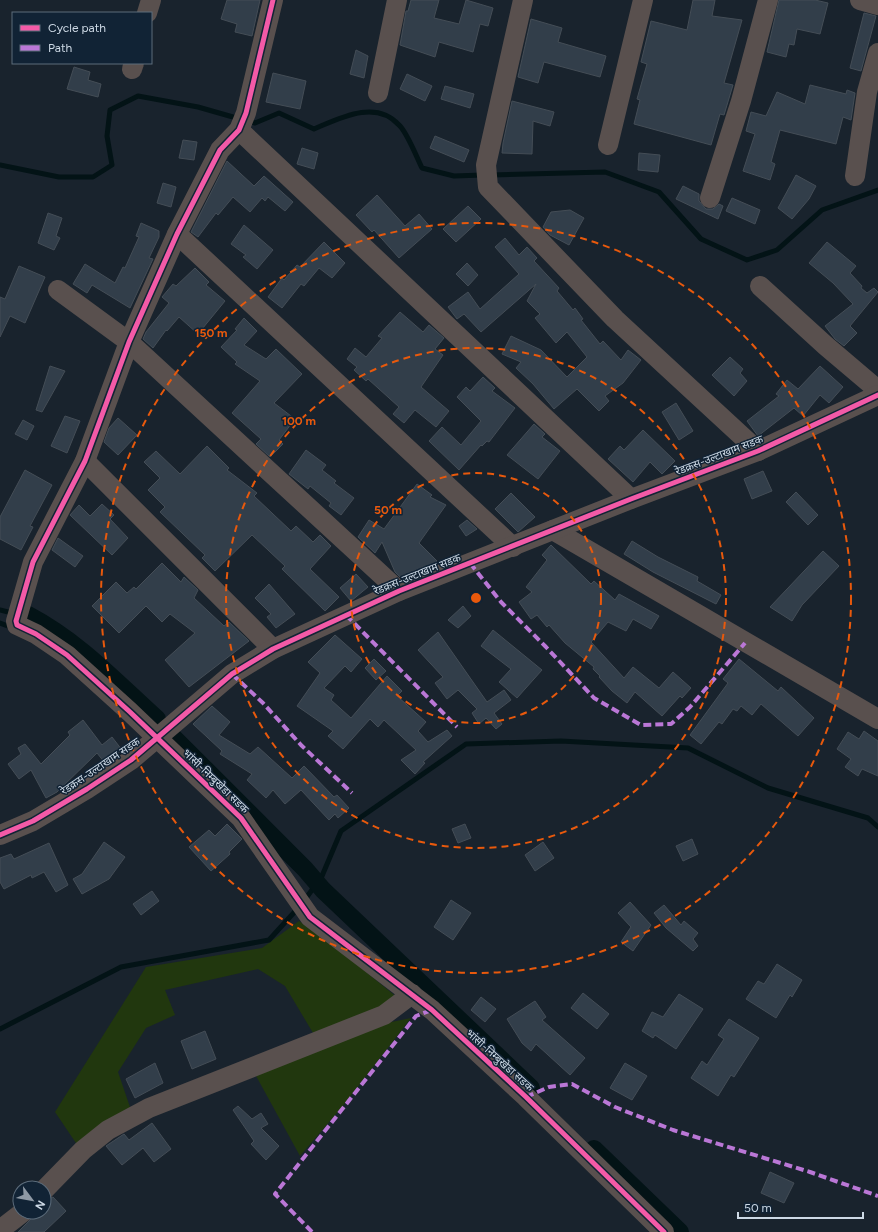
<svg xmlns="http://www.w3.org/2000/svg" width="878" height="1232" viewBox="0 0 878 1232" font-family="Figtree,'Noto Sans Devanagari',sans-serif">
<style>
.green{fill:#21370e}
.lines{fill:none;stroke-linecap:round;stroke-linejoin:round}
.stream{stroke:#031316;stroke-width:5}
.canal{stroke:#031316;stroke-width:18}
.building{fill:#323e4a;stroke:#444d56}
.street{stroke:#59504e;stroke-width:20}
.quiet{stroke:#ba77d6;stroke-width:4;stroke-dasharray:8 4;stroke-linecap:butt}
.cycleway-casing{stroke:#112335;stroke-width:8}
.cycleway{stroke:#f35aa7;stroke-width:5}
.ring{fill:none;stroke:#e8590c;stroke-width:2;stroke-dasharray:7 5}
.labels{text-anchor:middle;stroke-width:3;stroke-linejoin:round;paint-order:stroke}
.street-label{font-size:11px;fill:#cdd9e5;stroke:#112335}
.centre{fill:#e8590c;stroke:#112335;stroke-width:2}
.ring-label{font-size:12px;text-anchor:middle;font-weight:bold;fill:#e8590c;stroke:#112335;stroke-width:3;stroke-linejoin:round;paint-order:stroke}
</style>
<rect width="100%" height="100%" fill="#19232d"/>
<g class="green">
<polygon points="299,921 332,944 399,999 316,1038 285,986 258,969 165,990 175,1015 146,1028 118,1072 131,1110 78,1146 55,1112 146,967 262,948"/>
<polygon points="411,1018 342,1107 300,1156 255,1074 367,1027"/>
</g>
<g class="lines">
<g class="stream">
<path d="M 248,121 L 255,123 L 279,113 L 314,129 C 340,118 376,99 399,125 C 407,132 417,158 422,168 L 454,176 L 483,175"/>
<polyline points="0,165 59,177 93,177 112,165 107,136 110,110 138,96 198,107 240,119"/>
<polyline points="491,175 605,172 659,192 701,239 747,260 777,250 822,210 878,190"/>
<polyline points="0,610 12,613"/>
<polyline points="0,623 13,628"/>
<polyline points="304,901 322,876 341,831 466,744 561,741 688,748 768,788 868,818 878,827"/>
<polyline points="0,1029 121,967 269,940 299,907"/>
</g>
<g class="canal">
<path d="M 28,615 C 79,642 115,681 157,719"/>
<polyline points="173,737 305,869 323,890 531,1088"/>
<polyline points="594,1149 680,1232"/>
</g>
</g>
<g class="building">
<polygon points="227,0 260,0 252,36 235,32 237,24 221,19"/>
<polygon points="411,0 439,0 434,18 459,24 466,0 493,8 488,26 480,24 473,52 439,42 435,57 400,45 406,11 408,11"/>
<polygon points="693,0 715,0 712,16 742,20 724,83 733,85 724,115 720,114 711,145 634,124 640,100 637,99 647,64 641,62 651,21 687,30"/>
<polygon points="779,0 815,0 828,3 820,34 797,29 794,45 789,44 786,57 767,52"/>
<polygon points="864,13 876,16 861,71 850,68"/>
<polygon points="531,19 562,28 558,42 606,56 600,77 544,62 538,83 518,77"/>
<polygon points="356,50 368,56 364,78 350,74"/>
<polygon points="74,67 90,72 88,80 101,84 98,97 67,89"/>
<polygon points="273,73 306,81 300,109 266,102"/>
<polygon points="407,74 432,86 425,101 400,89"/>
<polygon points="810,85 846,94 847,90 855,93 851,120 843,117 836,144 780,130 771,162 775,164 770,180 743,171 755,134 746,131 751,112 766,116 777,92 805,104"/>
<polygon points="445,86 474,94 470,108 441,99"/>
<polygon points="512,101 554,112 550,126 533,121 532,154 502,153 503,143"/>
<polygon points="435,136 469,150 464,162 430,148"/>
<polygon points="183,140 197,142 194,160 179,158"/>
<polygon points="302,148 318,153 314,169 297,164"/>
<polygon points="639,153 660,155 658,172 638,170"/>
<polygon points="227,161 254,186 264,176 293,202 285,211 268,197 265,201 262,198 250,212 233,197 218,215 216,213 198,237 191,232"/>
<polygon points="796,175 816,186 809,199 792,219 778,208"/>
<polygon points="163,183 176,187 171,207 157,203"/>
<polygon points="683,186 699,194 699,201 706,209 713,209 719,204 723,206 718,219 676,199"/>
<polygon points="377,195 405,226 419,214 432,229 399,258 374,230 372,232 356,215"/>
<polygon points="732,198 760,210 755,224 726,211"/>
<polygon points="468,206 481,219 456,242 443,229"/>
<polygon points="570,210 584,218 569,245 550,235 543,227 551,212"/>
<polygon points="48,213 62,218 56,236 60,238 54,250 38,243"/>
<polygon points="141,223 159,231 159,237 149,258 153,259 130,308 92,285 87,293 73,284 85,264 115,283 123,267 125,268 139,237 136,236"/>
<polygon points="244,225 273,250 257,269 243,257 246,255 231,244"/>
<polygon points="505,238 519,255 527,247 537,258 534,261 559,288 557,291 573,310 575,308 583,319 581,320 600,344 603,341 621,360 628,350 641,360 623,383 605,396 609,401 599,411 577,389 554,409 533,384 516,368 521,362 502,354 511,336 541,350 567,377 587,357 567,332 556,343 535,318 540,314 527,301 536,284 481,332 464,314 457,319 448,307 468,292 480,309 519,274 495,247"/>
<polygon points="324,242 345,263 332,278 319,268 304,286 301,284 282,308 268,297 282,278 284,280 297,265 300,267"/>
<polygon points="827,242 856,266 850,273 862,286 861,288 867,293 874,288 878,292 850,326 857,333 844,346 835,339 825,326 853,304 833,283 809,263"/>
<polygon points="467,263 478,275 468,286 456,274"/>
<polygon points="19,266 45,277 25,323 10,316 0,337 0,297 5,299"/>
<polygon points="195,268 209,282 206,285 225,301 198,334 179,317 167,331 166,330 153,348 143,339 146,332 169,303 162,297 173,284 176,286"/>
<polygon points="400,312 423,332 429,325 444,338 435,349 443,355 421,387 449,411 436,427 415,410 404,423 393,414 399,407 368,379 366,381 354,370 357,367 347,359 355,348 366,357 382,338 378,336"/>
<polygon points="244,318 257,331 244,345 266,359 276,349 302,374 274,403 295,419 279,440 283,444 270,457 256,444 261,439 232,413 260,381 235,364 237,362 221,347 237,330 235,329"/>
<polygon points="730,357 743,369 740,373 747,381 734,396 712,375"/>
<polygon points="50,366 65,371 42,412 36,410"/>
<polygon points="820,366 843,387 829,403 820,395 803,416 794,408 758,436 747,421 779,396 776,394 787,380 798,389"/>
<polygon points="483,377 495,388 492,391 515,408 489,442 487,441 482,446 481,445 459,470 429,441 442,427 461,445 481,421 457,397 466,387 470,391"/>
<polygon points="676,403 693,431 679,440 662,412"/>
<polygon points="65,416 80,421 67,453 51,446"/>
<polygon points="118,418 137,435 118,455 104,442 109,428"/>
<polygon points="23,420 34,426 27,440 15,434"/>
<polygon points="534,424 545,434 542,437 560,451 538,479 507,455"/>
<polygon points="643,430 675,461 662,474 650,462 633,482 608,459 620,446 624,450"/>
<polygon points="207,446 229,468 227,470 257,493 254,496 291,531 296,526 313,542 320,535 331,546 310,569 339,597 325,611 282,569 285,566 252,535 215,571 202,558 205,555 160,512 165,507 148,490 160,478 144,462 156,451 180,474"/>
<polygon points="306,450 326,465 322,470 336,481 334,483 354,498 341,515 329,506 331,503 310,486 308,489 289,474"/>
<polygon points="25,470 52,485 30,526 33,527 21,550 0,539 0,517"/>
<polygon points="763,471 772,491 752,499 744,479"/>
<polygon points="417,484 432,495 430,497 446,505 419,543 437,561 432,566 425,568 423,567 400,577 395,572 382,542 375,553 358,537 369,520 384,529"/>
<polygon points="796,492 818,515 808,525 786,502"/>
<polygon points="511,493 535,517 518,532 495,509"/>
<polygon points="102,504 114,515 110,519 128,538 112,555 70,515 79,505 90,516"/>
<polygon points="467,520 477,529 466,536 459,526"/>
<polygon points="58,538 83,556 75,567 52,550"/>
<polygon points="632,541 658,557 698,577 697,581 721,595 716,604 653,572 624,554"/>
<polygon points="551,545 591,584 594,581 615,600 619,594 659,616 651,629 633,619 626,631 608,622 591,642 624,678 633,667 659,688 673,672 691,688 682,698 680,696 662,716 635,692 627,703 612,691 599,677 600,676 593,669 594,667 565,643 549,625 547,627 537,615 531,619 519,602 532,592 526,587 547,560 542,555"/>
<polygon points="823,551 839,566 802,605 792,621 770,607"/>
<polygon points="162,563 181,582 184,577 198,590 194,598 224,626 229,622 249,641 189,687 165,660 195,633 170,614 162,622 146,606 119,633 92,606 116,582 127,593 134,587 136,589"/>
<polygon points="356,574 368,587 351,601 340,588"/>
<polygon points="269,584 295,614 276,628 267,617 271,614 255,598"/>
<polygon points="463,606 471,616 458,628 448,620"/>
<polygon points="493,630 542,670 517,698 499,682 511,669 481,646"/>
<polygon points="438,632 487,702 504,690 511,700 494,713 502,724 496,729 486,718 479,724 472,713 477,709 458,690 447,699 435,683 443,677 418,650"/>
<polygon points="335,635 362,659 351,672 345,666 324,688 334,695 331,700 351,718 387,676 402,691 397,696 426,722 418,731 428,742 447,730 452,736 423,762 425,763 415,774 401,760 416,750 384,720 378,727 370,719 343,749 328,736 333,731 297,706 320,673 308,662"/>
<polygon points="374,659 386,671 376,680 365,668"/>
<polygon points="739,659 778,691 781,687 814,718 798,736 761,704 752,715 741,706 737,711 733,709 722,724 719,722 701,744 690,735 728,683 723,679"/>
<polygon points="212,706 230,722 219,735 250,754 258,747 292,778 304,766 334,797 337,795 349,808 338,818 335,814 329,820 301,790 285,804 273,790 266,798 247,780 252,774 220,754 222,751 193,724"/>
<polygon points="83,720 102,745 112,737 122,750 105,763 97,753 57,792 46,798 31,770 19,779 8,764 21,754 18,748 25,744 41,764 70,735 68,732"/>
<polygon points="864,731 878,741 878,776 862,769 858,776 845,767 851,759 837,749 848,732 859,739"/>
<polygon points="227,824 242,839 229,852 230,854 211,871 189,847 209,830 215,836"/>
<polygon points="465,824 471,838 458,843 452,829"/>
<polygon points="692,839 698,854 683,861 676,846"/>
<polygon points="104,842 125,857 109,879 82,894 73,879 82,874"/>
<polygon points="543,842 554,858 535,871 525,855"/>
<polygon points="49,843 68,885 56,892 44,872 32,878 31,875 4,889 0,882 0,858 11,854 14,859"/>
<polygon points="152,891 159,901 141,915 133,904"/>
<polygon points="451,900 471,913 453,940 434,927"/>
<polygon points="630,902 651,925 633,951 621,942 631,927 618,913"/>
<polygon points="664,905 681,925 684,921 698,933 693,939 698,946 693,951 666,928 654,913"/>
<polygon points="777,964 802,980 792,997 790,995 776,1018 746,999 758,981 764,984"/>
<polygon points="583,993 609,1014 597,1029 571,1008"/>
<polygon points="679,994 703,1009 676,1049 655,1035 653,1038 642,1031 652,1012 663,1017"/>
<polygon points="481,997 496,1009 485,1022 471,1010"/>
<polygon points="535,1001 546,1017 542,1020 585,1058 570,1075 536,1044 531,1051 522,1043 507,1019"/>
<polygon points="729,1019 759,1038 734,1077 731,1075 718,1096 691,1078 702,1061 707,1065 724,1039 718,1035"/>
<polygon points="205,1031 216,1059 192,1069 181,1041"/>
<polygon points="155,1063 163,1083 135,1098 126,1079"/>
<polygon points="625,1063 647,1076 632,1100 610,1088"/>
<polygon points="238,1106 252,1119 261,1113 268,1124 261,1128 279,1146 266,1160 251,1144 254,1141 233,1110"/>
<polygon points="152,1123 171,1149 154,1162 143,1148 122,1165 106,1146 124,1134 129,1140"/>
<polygon points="770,1172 794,1183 784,1203 761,1193"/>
<polygon points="53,1197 66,1211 44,1232 18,1232 38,1212 44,1212 44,1201"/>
</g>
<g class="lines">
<g class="street">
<polyline points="273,0 246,113 239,130 220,150 177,234 129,342 85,461 33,562 16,621 17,625 36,634 67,655 130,712 241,818 310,917 432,1010 526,1097 664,1232"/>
<polyline points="523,0 486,165 488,187 615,319 758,451"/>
<polyline points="860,0 878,5"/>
<polyline points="147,13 151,0"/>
<polyline points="132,69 134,63"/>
<polyline points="378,93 397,0"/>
<polyline points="239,130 631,499"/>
<polyline points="608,145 643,0"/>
<polyline points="855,176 867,92 878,53"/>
<polyline points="710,198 741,101 768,0"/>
<polyline points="177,234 513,547"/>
<polyline points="760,286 826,346 878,390"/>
<polyline points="58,290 129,342 399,591"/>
<polyline points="85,461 273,649"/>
<polyline points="553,530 878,719"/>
<polyline points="0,835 33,821 87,789 131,760 232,674 273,649 399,591 631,499 758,451 878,395"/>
<polyline points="44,1190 83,1150 108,1130 149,1108 384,1015 412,994"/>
<polyline points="0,1230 23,1212"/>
</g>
<g class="quiet">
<polyline points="470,563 501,602 546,647 594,698 641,725 671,724 690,707 745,643"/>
<polyline points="346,615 457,727"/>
<polyline points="232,674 263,703 301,745 352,793"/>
<polyline points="526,1097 549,1087 572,1084 615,1107 673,1130 810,1172 878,1196"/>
<polyline points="312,1232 275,1194 416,1016 432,1010"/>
</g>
<g class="cycleway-casing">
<g id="cycleway">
<polyline points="273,0 246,113 239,130 220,150 177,234 129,342 85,461 33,562 16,621 17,625 36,634 67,655 130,712 241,818 310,917 432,1010 526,1097 664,1232"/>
<polyline points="0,835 33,821 87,789 131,760 232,674 273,649 399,591 631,499 758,451 878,395"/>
</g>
</g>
<use href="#cycleway" class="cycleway"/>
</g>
<g class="ring">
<circle cx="476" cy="598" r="125"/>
<circle cx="476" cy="598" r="250"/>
<circle cx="476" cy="598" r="375"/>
</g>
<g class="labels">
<g class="street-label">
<text transform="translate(719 455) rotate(-21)" y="4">रेडक्रस-उल्टाखाम सडक</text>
<text transform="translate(417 574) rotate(-22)" y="4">रेडक्रस-उल्टाखाम सडक</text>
<text transform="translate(100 766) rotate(-34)" y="4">रेडक्रस-उल्टाखाम सडक</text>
<text transform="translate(216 781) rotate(44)" y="4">भांसी-निम्बुखेडा सडक</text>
<text transform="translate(500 1060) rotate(42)" y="4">भांसी-निम्बुखेडा सडक</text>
</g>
</g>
<circle cx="476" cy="598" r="6" class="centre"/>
<g class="ring-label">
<text x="211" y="337">150 m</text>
<text x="299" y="425">100 m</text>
<text x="388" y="514">50 m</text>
</g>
<rect x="12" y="12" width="140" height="52" fill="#112335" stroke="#5c6c7b"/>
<rect x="20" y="25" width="20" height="6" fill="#f35aa7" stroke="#5c6c7b"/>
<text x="48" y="32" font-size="12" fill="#cdd9e5">Cycle path</text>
<rect x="20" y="45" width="20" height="6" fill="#ba77d6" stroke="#5c6c7b"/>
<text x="48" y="52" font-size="12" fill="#cdd9e5">Path</text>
<g transform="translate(32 1200) rotate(122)"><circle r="19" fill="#112335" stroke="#5c6c7b"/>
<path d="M0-3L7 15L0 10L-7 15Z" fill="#8e99a5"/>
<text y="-6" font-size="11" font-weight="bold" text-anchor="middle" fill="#cdd9e5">N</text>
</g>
<path d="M738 1212v6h125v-6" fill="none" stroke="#cdd9e5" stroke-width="2"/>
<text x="744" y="1212" font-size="12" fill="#cdd9e5" stroke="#112335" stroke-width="3" paint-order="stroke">50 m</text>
</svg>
